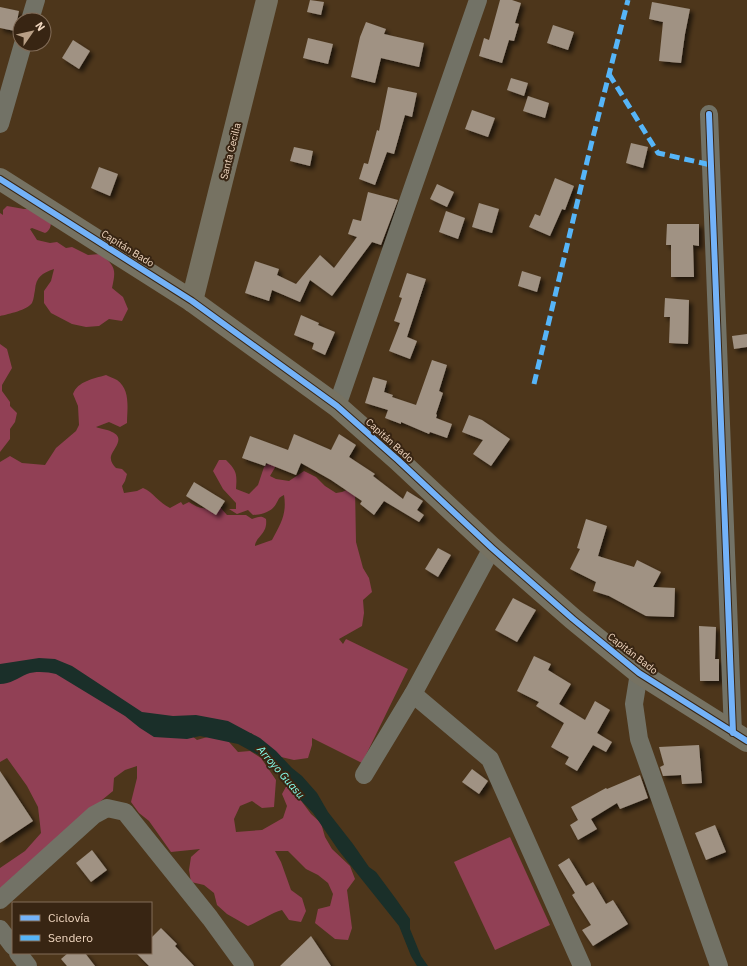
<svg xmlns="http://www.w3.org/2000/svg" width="747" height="966" viewBox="0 0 747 966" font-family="'IBM Plex Sans',sans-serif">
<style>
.green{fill:#914055}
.water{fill:#1a2f29}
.building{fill:#a09283;filter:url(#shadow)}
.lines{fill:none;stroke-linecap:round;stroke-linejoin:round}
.street{stroke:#727266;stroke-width:18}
.secondary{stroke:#767262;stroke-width:22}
.quiet{stroke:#56b5f8;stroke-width:5;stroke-dasharray:10 5;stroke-linecap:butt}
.cycleway-casing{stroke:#382513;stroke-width:8}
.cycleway{stroke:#73b2f8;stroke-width:6}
.labels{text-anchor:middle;stroke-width:4;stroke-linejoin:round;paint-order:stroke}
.street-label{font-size:10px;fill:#f1d7c0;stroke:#382513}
.water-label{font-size:11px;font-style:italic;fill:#85fdeb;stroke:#382513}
</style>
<defs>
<filter id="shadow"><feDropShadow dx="3.5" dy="3.5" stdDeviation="2" flood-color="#0009"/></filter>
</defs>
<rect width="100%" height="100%" fill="#4d361b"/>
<g class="green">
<path d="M 7,206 L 24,209 L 31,209 L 51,222 C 51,227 49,231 45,233 L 32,228 L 30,229 L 37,240 L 50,243 L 57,242 L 66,248 L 72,247 L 88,255 L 100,254 C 116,266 116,270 112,288 L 123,297 L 128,309 L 122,321 L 109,319 L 99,326 L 86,327 L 72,324 L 51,313 L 44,303 L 44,291 L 51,281 L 54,269 C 42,273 36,277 35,290 C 34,294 34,299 32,303 C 27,310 9,314 0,316 L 0,213 L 3,215 L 3,210 Z"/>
<polygon points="0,344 7,349 12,368 2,385 2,391 10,402 10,406 17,413 15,422 10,429 10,439 0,452"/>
<path d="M 106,375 C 109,377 114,378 117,380 C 131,390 127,409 127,423 L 120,427 L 109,422 L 96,427 C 101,429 107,429 112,432 C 126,438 113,449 111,456 C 110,461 113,465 116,468 L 122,469 L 127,474 L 125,481 L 122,486 L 124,493 L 137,491 L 143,488 C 153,492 159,503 170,508 L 181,502 L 183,505 L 189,502 C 201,510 205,509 220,507 L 227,515 L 246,515 L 252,519 C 258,517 261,515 266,519 C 268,534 256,536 255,546 L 272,540 C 281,523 287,514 284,495 C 278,498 279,499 276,504 C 272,512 260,515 253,515 L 248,510 L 237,514 L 229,509 L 236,509 L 236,503 L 223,489 L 213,471 L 219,460 L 226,460 C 237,471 237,474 236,489 L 249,494 L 258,485 L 264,467 L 273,459 L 280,459 L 270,476 L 276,479 L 289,481 L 304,471 L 316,477 L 325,486 L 336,493 L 342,492 L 354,487 L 355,487 L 356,542 L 363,568 L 369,578 L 372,592 L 363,600 L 364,613 L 362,626 L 339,639 L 343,644 L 346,639 L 408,669 L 362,763 L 312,738 L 312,745 L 308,758 L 294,760 L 281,757 L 251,733 L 187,732 L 197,740 L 221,733 L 238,752 L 250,751 L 261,758 L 276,780 L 274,807 L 262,808 L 252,801 L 240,806 L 234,819 L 236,832 L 262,830 L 283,818 L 287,806 L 282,794 L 288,783 L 311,814 L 321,823 L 325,837 L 332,849 L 350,866 L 355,879 L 347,890 L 352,928 L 348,940 L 335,939 L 315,923 L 318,909 L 330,906 L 333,894 L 328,883 L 318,875 L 306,869 L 288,851 L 275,851 L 281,862 L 291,890 L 302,898 L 306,911 L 301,922 L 289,920 L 282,910 C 269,914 260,921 248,926 L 227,914 L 217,905 L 214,893 L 204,885 L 191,882 L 189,870 L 191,857 L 200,849 L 171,852 L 149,821 L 139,813 L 131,802 L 137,778 L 137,766 L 125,770 L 114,778 L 113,791 L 102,800 L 91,813 L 0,891 L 0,868 L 25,851 L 41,833 L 38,807 L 27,786 L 7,758 L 0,762 L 0,462 L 10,456 L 22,463 L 45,465 L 56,448 L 76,431 L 79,425 L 78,406 L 73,394 C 78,381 93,379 106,375 Z"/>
<polygon points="510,837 550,925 495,950 454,862"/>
</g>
<path class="water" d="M 39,658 L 55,659 L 72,666 L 142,712 L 173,716 L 196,715 L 228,721 L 260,738 L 276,751 L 292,768 L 302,776 L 317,793 L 328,812 L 353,844 L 369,867 L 376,872 L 396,899 L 410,919 L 410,929 L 421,956 L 428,966 L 417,966 L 411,956 L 399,926 L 339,851 L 313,813 L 291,790 L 266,759 L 238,744 L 200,736 L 187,739 L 154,737 L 140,728 L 125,716 L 56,674 C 48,672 35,671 27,674 C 18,678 10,684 0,684 L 0,664 Z"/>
<g class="building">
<polygon points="310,0 324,2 321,15 307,12"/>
<polygon points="500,0 512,0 521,3 515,23 519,24 514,41 509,40 502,63 479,56 484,38 489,40"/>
<polygon points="652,2 690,9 685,34 681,63 659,61 663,22 649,19"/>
<polygon points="0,7 19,11 15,31 0,28"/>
<polygon points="366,22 386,29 384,34 424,43 419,67 381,58 375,83 351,77 360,37"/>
<polygon points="553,25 574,32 568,50 547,43"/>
<polygon points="308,38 333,44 328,64 303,58"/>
<polygon points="73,40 90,51 79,69 62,58"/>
<polygon points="511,78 528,83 524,96 507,90"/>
<polygon points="388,87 417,93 412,117 405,115 394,154 387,152 375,185 359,179 364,163 368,164 377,130 379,131"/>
<polygon points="528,96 549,103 545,118 523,111"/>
<polygon points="472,110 495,118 488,137 465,129"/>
<polygon points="631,143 648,147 643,168 626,163"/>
<polygon points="294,147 313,151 310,166 290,161"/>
<polygon points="99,167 118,174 110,196 91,188"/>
<polygon points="555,178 574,186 565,210 562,209 550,236 529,227 535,214 540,216"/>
<polygon points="437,184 454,192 447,207 430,199"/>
<polygon points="368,192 398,200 381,245 372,242 332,296 310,280 300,302 272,290 269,301 245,293 255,261 279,269 277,275 296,284 320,255 334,268 357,237 348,234 353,219 361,221"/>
<polygon points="479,203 499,209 492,233 472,227"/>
<polygon points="446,211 465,218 458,239 439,232"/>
<polygon points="667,224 699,224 699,246 693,245 694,277 671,277 671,245 666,245"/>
<polygon points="522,271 541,277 537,292 518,286"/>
<polygon points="407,273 426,279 407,337 417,341 410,359 389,351 400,323 394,321 402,298 399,297"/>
<polygon points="665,298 689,300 688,344 669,343 670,317 664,317"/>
<polygon points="301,315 319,323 318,325 335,332 325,355 312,349 314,343 294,335"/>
<polygon points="747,334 747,347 734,349 732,336"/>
<polygon points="432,360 447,365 439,391 443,393 436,414 437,415 436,418 452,424 447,438 430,432 429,434 401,422 401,424 385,418 388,410 365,403 373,377 387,381 384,392 393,395 392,397 416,405"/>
<polygon points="469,415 482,420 510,439 491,466 473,454 483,440 462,432"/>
<polygon points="294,434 331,450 339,434 356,445 349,457 375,474 373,476 403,499 407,491 423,501 417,510 424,515 419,522 384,501 374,515 360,504 362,501 331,480 301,463 296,475 266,463 265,466 242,458 250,436 288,450"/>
<polygon points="194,482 225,501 216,515 186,496"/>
<polygon points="586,519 607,526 598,556 634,567 637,560 661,572 653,587 675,588 674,617 646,616 609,596 593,591 596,582 570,569 580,549 577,548"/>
<polygon points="438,548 451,555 438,577 425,569"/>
<polygon points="513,598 536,610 517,642 495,630"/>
<polygon points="699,626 716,627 715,659 719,659 719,681 700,681"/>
<polygon points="534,656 551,664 548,670 571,684 559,704 585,720 595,701 610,710 597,733 612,742 606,752 593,745 577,771 565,764 569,757 551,747 564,723 536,706 539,702 517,691"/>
<polygon points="699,745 702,783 682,784 681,775 663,776 660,767 664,765 659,747"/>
<polygon points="472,769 488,781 479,794 462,782"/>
<polygon points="0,771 33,821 0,843"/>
<polygon points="640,775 648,798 620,809 617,803 591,819 597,829 578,840 570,825 578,820 571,807 606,788 607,789"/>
<polygon points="715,825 726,852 706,860 695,833"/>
<polygon points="92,850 107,870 91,882 76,863"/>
<polygon points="569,858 586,886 593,882 606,904 613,900 628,924 593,946 582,930 591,925 572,895 575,893 558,865"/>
<polygon points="161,928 177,944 175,946 194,966 149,966 136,953 151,953 151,938"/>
<polygon points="311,936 331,966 280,966"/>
<polygon points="68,953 85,953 95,966 67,966 61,959"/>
</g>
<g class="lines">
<g class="street">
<polyline points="30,20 36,0"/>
<polyline points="709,114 733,733"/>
<polyline points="0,124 23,44"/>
<polyline points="337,406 478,0"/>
<polyline points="639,673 634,704 639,739 719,966"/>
<polyline points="413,694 490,759 582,966"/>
<polyline points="364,775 413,694 492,548"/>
<polyline points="0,900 94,815 107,808 125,812 210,918 245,966"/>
<polyline points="0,929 13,946"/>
<polyline points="18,953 28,966"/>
</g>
<g class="secondary">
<polyline points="0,179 192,301 337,406 398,460 492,548 573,619 639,673 747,741"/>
<polyline points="192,301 267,0"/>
</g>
<g class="quiet">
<polyline points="609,74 658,153 711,165"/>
<polyline points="534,384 591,145 628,0"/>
</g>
<g class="cycleway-casing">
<g id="cycleway">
<polyline points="709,114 733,733"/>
<polyline points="0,179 192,301 337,406 398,460 492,548 573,619 639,673 747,741"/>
</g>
</g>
<use href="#cycleway" class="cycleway"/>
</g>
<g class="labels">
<g class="street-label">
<text transform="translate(230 151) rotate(-76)" y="4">Santa Cecilia</text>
<text transform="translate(128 248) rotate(32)" y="4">Capitán Bado</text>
<text transform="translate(390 440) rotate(42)" y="4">Capitán Bado</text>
<text transform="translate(633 653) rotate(38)" y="4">Capitán Bado</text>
</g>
<g class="water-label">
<text transform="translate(281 772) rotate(49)" y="4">Arroyo Guasu</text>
</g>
</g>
<rect x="12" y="902" width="140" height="52" fill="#382513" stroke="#826c58"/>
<rect x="20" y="915" width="20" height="6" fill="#73b2f8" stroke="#826c58"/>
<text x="48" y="922" font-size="12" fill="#f1d7c0">Ciclovía</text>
<rect x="20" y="935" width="20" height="6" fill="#56b5f8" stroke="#826c58"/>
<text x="48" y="942" font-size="12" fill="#f1d7c0">Sendero</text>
<g transform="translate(32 32) rotate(56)"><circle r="19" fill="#382513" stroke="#826c58"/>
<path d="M0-3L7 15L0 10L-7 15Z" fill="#b89f86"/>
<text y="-6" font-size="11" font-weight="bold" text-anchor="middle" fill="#f1d7c0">N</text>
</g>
</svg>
